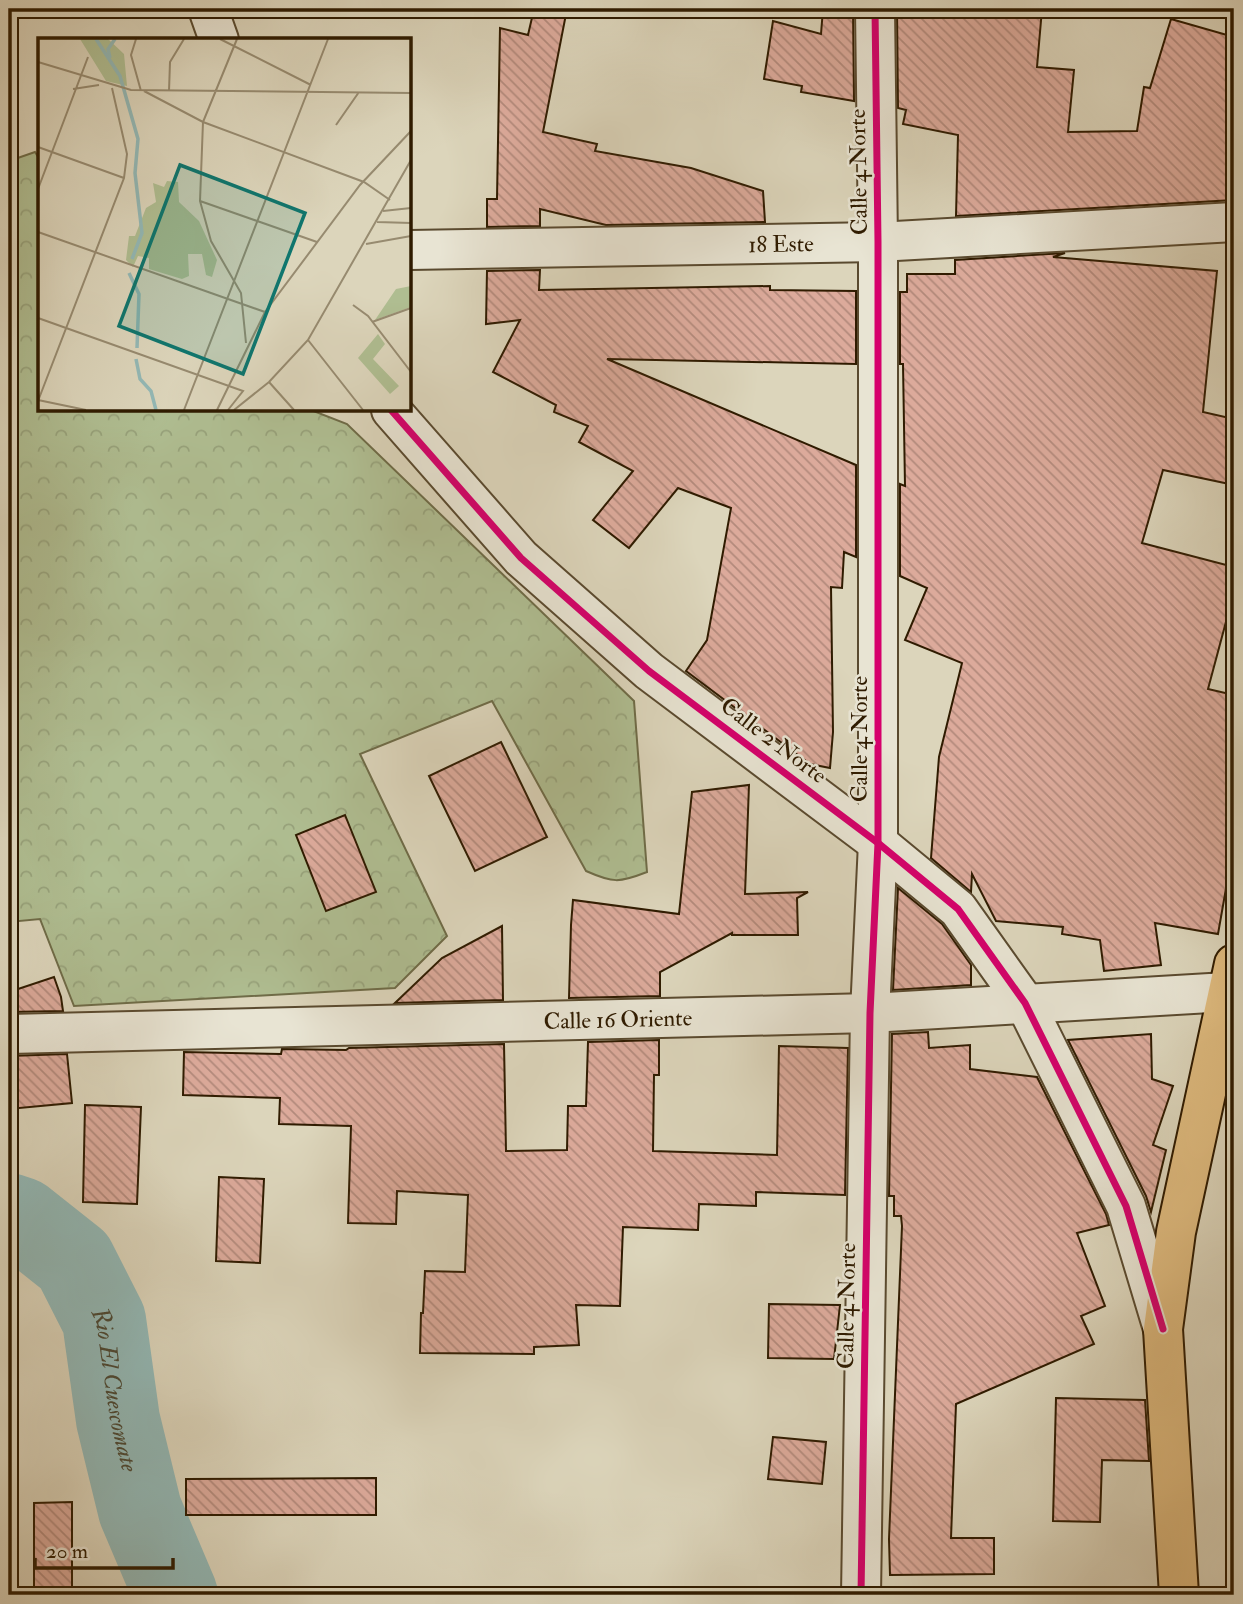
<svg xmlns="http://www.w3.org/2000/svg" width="1243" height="1604" viewBox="0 0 1243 1604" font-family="'IM FELL Double Pica',serif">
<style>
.forest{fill:url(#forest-crowns);stroke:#6f6c48;stroke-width:2}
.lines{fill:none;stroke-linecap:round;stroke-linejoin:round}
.river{stroke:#93b8b5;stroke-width:84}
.building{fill:url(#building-back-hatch);stroke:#2f1b00;stroke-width:2}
.street-casing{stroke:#5a4a2f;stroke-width:42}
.primary-casing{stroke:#2f1b00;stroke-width:42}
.street{stroke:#e8e4d3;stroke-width:38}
.primary{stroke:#deba7e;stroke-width:38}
.cycleway-casing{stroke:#e8e4d3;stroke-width:11}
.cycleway{stroke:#d6006c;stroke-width:7}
.labels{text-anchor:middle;stroke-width:5;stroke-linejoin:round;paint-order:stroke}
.street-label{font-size:23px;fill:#2f1b00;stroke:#e8e4d3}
.water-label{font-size:24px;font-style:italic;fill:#4d4a36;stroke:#e8e4d3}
.inset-river{fill:none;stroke:#93b8b5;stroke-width:3.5}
.inset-road{fill:none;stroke:#978b70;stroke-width:2}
.view{fill:#0f766e;fill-opacity:0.15;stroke:#0f766e;stroke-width:3.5}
.inset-edge{fill:none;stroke:#2f1b00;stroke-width:3.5}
</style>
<defs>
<pattern id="forest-crowns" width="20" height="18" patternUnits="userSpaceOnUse" patternTransform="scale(1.75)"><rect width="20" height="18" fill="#afbd91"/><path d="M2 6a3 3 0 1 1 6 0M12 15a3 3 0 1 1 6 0" fill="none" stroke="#97a27b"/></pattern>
<pattern id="building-back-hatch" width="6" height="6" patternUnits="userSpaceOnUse" patternTransform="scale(1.75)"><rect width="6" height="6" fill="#dcaa9b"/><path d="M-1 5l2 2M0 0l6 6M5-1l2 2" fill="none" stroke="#b38a7c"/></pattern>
</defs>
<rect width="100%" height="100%" fill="#dcd5bb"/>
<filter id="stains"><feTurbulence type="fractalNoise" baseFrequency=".00286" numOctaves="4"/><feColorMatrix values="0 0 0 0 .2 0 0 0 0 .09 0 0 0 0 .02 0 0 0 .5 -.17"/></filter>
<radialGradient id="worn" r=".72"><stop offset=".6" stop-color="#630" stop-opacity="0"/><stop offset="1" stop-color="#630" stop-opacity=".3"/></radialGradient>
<path class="forest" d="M 35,152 L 40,160 L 40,410 L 311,410 L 347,424 L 634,701 L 647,872 C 619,883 613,883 586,871 L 492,701 L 360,754 L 447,936 L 395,988 L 74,1006 L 40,919 L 9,922 L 9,161 Z"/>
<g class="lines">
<path class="river" id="s1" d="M 9,1215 L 21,1219 L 74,1261 L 104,1320 L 118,1420 L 140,1510 L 176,1595"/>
</g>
<g class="building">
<polygon points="534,9 567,9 543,132 597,144 595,151 691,168 763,191 765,222 606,225 540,209 540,226 487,227 487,199 497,199 500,28 528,35"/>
<polygon points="823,9 853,9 854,101 801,92 802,86 764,79 773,21 821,34"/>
<polygon points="897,9 1042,9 1037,67 1074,70 1068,132 1137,131 1144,87 1150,88 1171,19 1234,37 1234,200 956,216 958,135 903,124 906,110 898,108"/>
<polygon points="1065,253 1053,257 1217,271 1203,412 1234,419 1234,485 1163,470 1142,543 1234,567 1234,620 1227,618 1208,689 1234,695 1234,843 1218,934 1155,923 1161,965 1104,971 1100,940 1062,934 1063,927 996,921 972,874 971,892 931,858 939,757 962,663 905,640 927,588 900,576 900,484 905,486 903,364 900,364 900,292 907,292 907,274 955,274 955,260"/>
<polygon points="540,270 539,290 770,286 770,290 856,291 856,364 607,359 856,465 856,557 844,552 842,588 831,587 833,732 830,768 810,764 686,671 707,640 731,508 678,488 629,548 593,520 633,471 579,442 588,426 554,412 556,405 493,372 520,320 486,324 487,271"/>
<polygon points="501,742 547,837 475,871 429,776"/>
<polygon points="749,785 745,894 808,892 797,898 798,935 732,935 732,933 660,972 660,996 569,998 571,925 573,900 679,914 692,792"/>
<polygon points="345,815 376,892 326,911 296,835"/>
<polygon points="898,888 942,924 971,965 971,985 893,990"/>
<polygon points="502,926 503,1000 395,1003 442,958"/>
<polygon points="54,977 61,997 63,1011 9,1012 9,992"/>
<polygon points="928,1032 929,1048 970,1045 970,1069 1037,1077 1106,1214 1109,1225 1077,1233 1105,1306 1081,1316 1094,1344 956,1404 951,1538 994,1538 994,1574 890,1575 889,1539 902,1226 901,1216 894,1216 894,1196 889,1196 892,1034"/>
<polygon points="1151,1034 1152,1079 1173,1086 1153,1145 1166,1150 1151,1212 1146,1196 1068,1040"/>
<polygon points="659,1040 659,1075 654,1075 653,1151 777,1155 779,1046 848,1048 845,1195 756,1192 756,1206 699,1204 698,1230 623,1227 620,1306 576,1305 579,1345 534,1347 534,1354 420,1353 421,1313 423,1313 425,1271 465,1272 468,1195 397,1191 396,1224 348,1223 351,1126 279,1124 280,1098 183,1095 184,1052 281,1054 282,1049 346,1050 349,1048 504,1044 506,1151 567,1150 568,1106 586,1106 588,1042"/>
<polygon points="67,1054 72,1103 9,1109 9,1056"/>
<polygon points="85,1105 141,1107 137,1204 83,1202"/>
<polygon points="219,1177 264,1179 260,1263 216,1261"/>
<polygon points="769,1304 840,1305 834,1359 768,1358"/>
<polygon points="1056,1398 1145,1400 1149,1461 1102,1460 1100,1522 1053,1521"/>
<polygon points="773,1437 826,1442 822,1484 768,1479"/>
<polygon points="376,1478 376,1515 186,1515 186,1479"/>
<polygon points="72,1502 72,1595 34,1595 34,1503"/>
</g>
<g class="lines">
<g class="street-casing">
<g id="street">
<polyline points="208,9 219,40"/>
<path id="s2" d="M 410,250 L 878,242 L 1234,222"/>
<polyline points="391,410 521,558 649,671 878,843 958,909 1025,1003 1126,1206 1163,1329"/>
<path id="s3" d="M 9,1034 L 870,1013 L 1227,992"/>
<polyline points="861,1595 870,1013 878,843 878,242 875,9"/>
</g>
</g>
<g class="primary-casing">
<polyline id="primary" points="1179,1595 1163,1329 1176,1232 1234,964"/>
</g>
<use href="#street" class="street"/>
<use href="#primary" class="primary"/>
<g class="cycleway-casing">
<g id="cycleway">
<polyline points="391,410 521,558 649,671 878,843 958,909 1025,1003 1126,1206 1163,1329"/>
<polyline points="861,1595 870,1013 878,843 878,242 875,9"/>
</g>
</g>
<use href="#cycleway" class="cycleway"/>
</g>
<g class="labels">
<g class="street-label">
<text transform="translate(858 172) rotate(-91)" y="8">Calle 4 Norte</text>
<text dy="8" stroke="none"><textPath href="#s2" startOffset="371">18 Este</textPath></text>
<text transform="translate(859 739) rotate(-90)" y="8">Calle 4 Norte</text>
<text transform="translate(774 740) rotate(37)" y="8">Calle 2 Norte</text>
<text dy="8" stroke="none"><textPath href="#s3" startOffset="609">Calle 16 Oriente</textPath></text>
<text transform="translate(846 1306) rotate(-89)" y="8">Calle 4 Norte</text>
</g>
<g class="water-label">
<text dy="8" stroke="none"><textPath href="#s1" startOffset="217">Rio El Cuescomate</textPath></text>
</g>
</g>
<g transform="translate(38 38)">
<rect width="373" height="373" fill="#dcd5bb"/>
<path d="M 42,1 L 70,1 L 86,16 L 89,48 L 68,43 ZM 129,143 L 140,144 L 141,164 L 161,183 L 179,222 L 174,239 L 168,237 L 164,216 L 150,216 L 151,238 L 144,241 L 111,231 L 111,220 L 100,218 L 95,229 L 88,222 L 91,198 L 97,198 L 108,170 L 118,164 L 115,145 L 126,149 ZM 373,248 L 373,269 L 337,282 L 358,251 ZM 340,296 L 347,306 L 335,321 L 361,348 L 352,356 L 320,320 Z" fill="#afbd91"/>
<path class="inset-river" d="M 58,1 L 82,38 L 100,101 L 97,135 L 104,195 L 94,221M 72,20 L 70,11 L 77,1M 91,235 L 101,256 L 99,310M 98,321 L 102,341 L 113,353 L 118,372"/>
<path class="inset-road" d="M 98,1 L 93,17 L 103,53M 182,1 L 273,47M 199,1 L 165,84 L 162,163 L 173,203 L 203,255 L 208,305M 0,24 L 93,52 L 373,55M 35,51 L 61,47M 106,53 L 165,84 L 326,144 L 352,162M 131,53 L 132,24 L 146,1M 298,87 L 321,54M 0,109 L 86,140M 0,151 L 50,19M 162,163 L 279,204M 345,173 L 373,170M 339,184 L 373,185M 0,194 L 227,274M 328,206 L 373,198M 315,267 L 330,278 L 373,334M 0,280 L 205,353 L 190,372M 334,284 L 373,270M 270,302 L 325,372M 231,344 L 256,372M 0,362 L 48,372M 0,363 L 86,140 L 89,116 L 74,50M 146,372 L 290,1M 179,372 L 227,274 L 322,147 L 373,93M 196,372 L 231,344 L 270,302 L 373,122"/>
<path class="view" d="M 142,127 L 267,175 L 205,336 L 81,288 Z"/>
<rect width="373" height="373" class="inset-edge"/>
</g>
<rect width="1243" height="1604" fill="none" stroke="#dcd5bb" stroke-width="35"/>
<rect x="10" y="10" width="1222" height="1583" fill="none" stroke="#2f1b00" stroke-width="3.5"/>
<rect x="18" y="18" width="1208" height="1569" fill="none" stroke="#2f1b00" stroke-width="2"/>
<path d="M35 1558v10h138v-10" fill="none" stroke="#2f1b00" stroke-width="3.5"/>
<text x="46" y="1558" font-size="21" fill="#2f1b00" stroke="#e8e4d3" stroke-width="5" paint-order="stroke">20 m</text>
<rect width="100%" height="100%" filter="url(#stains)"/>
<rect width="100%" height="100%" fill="url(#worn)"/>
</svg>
